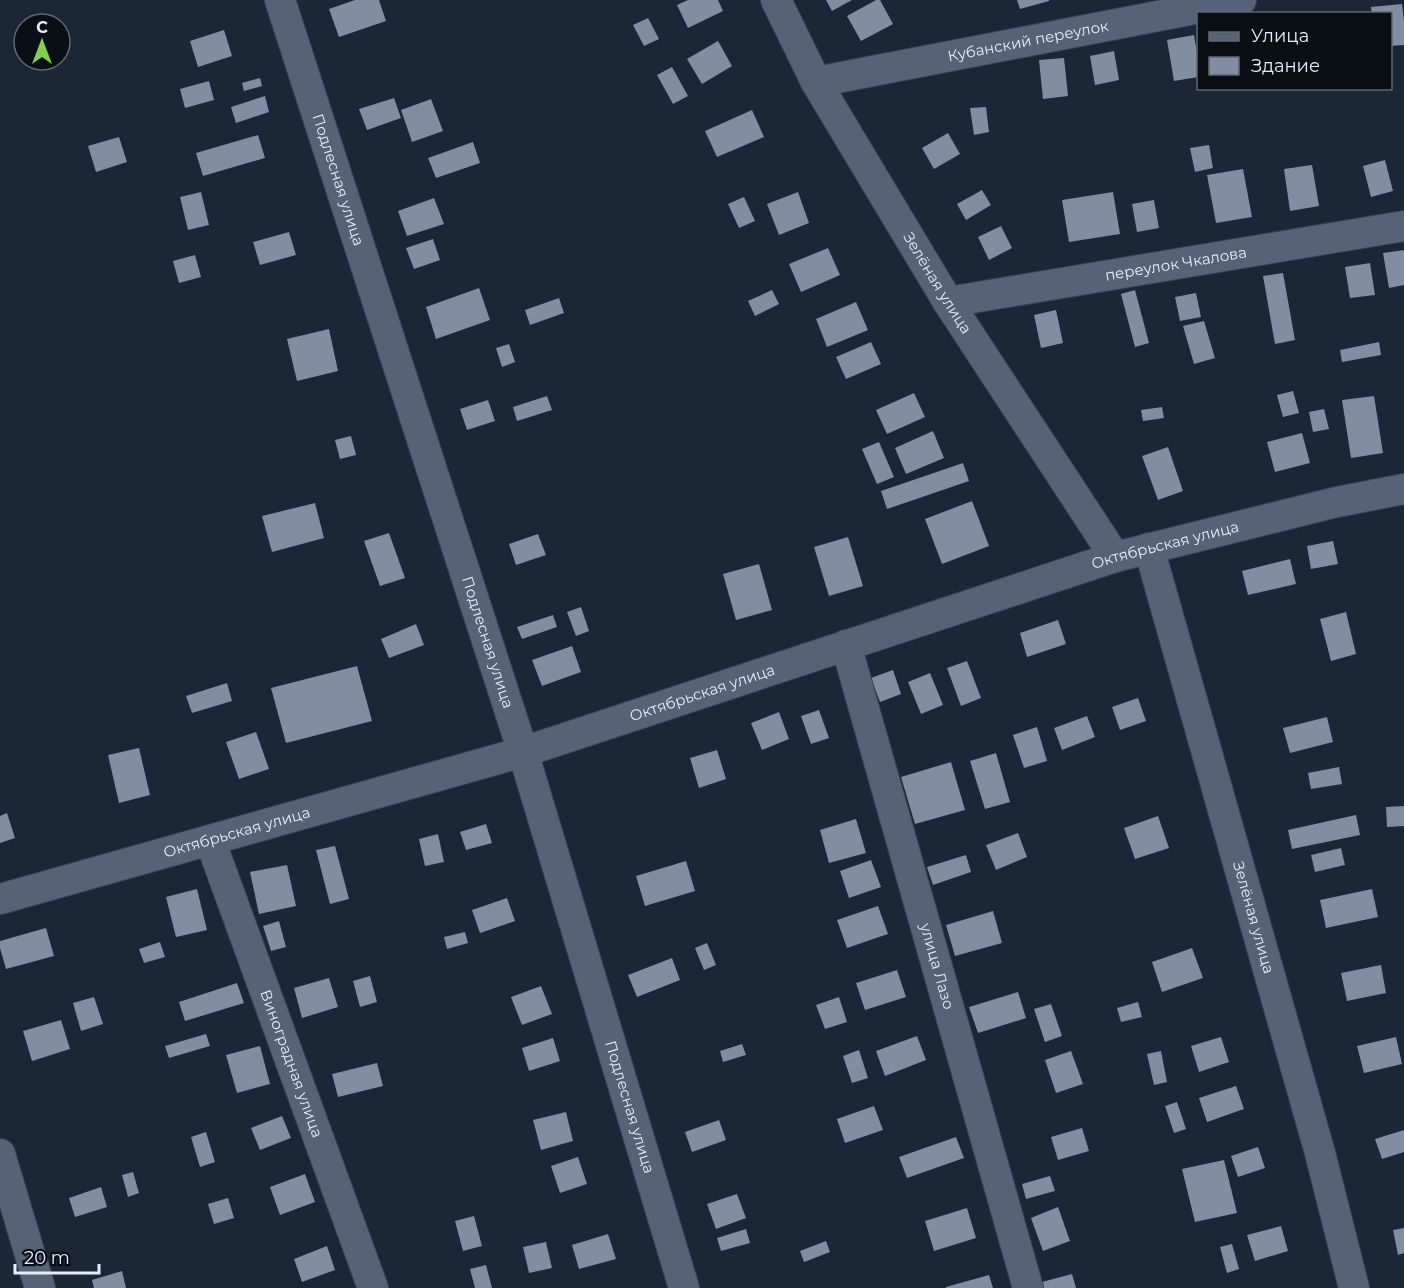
<svg xmlns="http://www.w3.org/2000/svg" width="1404" height="1288" viewBox="0 0 1404 1288" font-family="Montserrat,sans-serif">
<style>
.building{fill:#808da3}
.lines{fill:none;stroke-linecap:round;stroke-linejoin:round}
.minor-casing{stroke:#3b4453;stroke-width:32}
.minor{stroke:#556277;stroke-width:30}
.labels{text-anchor:middle;stroke-width:6;stroke-linejoin:round;paint-order:stroke}
.street-label{font-size:15px;fill:#e5edf9;stroke:#0a0f16}
</style>
<rect width="100%" height="100%" fill="#1b2637"/>
<g class="building">
<polygon points="355,0 379,0 386,21 339,37 329,9"/>
<polygon points="688,0 718,0 723,11 688,28 677,5"/>
<polygon points="826,0 852,0 832,11"/>
<polygon points="876,0 880,0 893,24 861,41 847,16"/>
<polygon points="1017,0 1049,0 1049,1 1020,9"/>
<polygon points="1402,4 1404,21 1404,45 1390,46 1390,14 1372,14 1371,7"/>
<polygon points="648,18 659,39 644,46 633,25"/>
<polygon points="224,30 232,56 198,67 190,41"/>
<polygon points="1194,35 1198,59 1198,77 1174,81 1167,40"/>
<polygon points="718,41 732,66 702,84 687,59"/>
<polygon points="1114,51 1119,80 1095,85 1090,56"/>
<polygon points="1064,58 1068,96 1043,99 1039,60"/>
<polygon points="672,67 688,96 673,104 657,75"/>
<polygon points="260,78 262,86 244,91 242,83"/>
<polygon points="209,81 214,100 185,108 180,89"/>
<polygon points="265,96 269,112 236,123 231,107"/>
<polygon points="394,98 401,118 367,130 359,109"/>
<polygon points="431,99 443,131 412,142 401,110"/>
<polygon points="986,107 989,132 974,135 970,108"/>
<polygon points="752,110 764,137 717,157 705,131"/>
<polygon points="948,133 960,154 934,169 922,148"/>
<polygon points="258,135 265,158 203,176 196,153"/>
<polygon points="119,137 127,162 96,172 88,146"/>
<polygon points="473,142 480,163 436,178 428,158"/>
<polygon points="1209,145 1213,168 1195,172 1190,148"/>
<polygon points="1385,160 1393,191 1371,197 1363,166"/>
<polygon points="1312,165 1319,206 1290,211 1284,169"/>
<polygon points="1243,169 1252,217 1216,223 1207,175"/>
<polygon points="982,190 991,205 966,220 957,204"/>
<polygon points="201,192 209,225 188,230 180,197"/>
<polygon points="798,192 809,223 779,235 767,204"/>
<polygon points="1113,192 1120,234 1069,242 1062,200"/>
<polygon points="744,197 755,221 739,228 728,204"/>
<polygon points="434,198 444,224 407,236 398,211"/>
<polygon points="1154,200 1159,228 1137,232 1132,204"/>
<polygon points="1001,226 1012,248 989,260 978,237"/>
<polygon points="289,232 296,255 260,265 253,242"/>
<polygon points="433,239 440,260 414,269 406,248"/>
<polygon points="828,248 840,275 801,292 789,264"/>
<polygon points="1404,250 1404,285 1389,288 1383,253"/>
<polygon points="195,255 201,277 179,283 173,261"/>
<polygon points="1370,263 1375,295 1350,298 1345,267"/>
<polygon points="1283,273 1295,340 1275,344 1263,276"/>
<polygon points="479,288 490,320 436,339 426,307"/>
<polygon points="772,290 779,304 755,316 748,301"/>
<polygon points="1135,290 1149,343 1135,347 1121,294"/>
<polygon points="1196,293 1201,317 1180,321 1175,297"/>
<polygon points="559,298 564,313 530,325 525,310"/>
<polygon points="856,302 868,330 827,347 816,319"/>
<polygon points="1056,310 1063,343 1041,348 1034,315"/>
<polygon points="1204,321 1215,358 1194,364 1183,326"/>
<polygon points="329,329 338,371 297,381 287,339"/>
<polygon points="871,342 881,364 846,379 836,357"/>
<polygon points="1379,342 1381,355 1342,362 1340,350"/>
<polygon points="509,344 515,362 502,367 496,348"/>
<polygon points="1293,391 1299,413 1283,417 1277,395"/>
<polygon points="914,393 925,417 887,434 876,410"/>
<polygon points="547,396 552,410 517,421 513,407"/>
<polygon points="1374,396 1383,453 1351,458 1342,400"/>
<polygon points="488,400 495,421 467,430 460,409"/>
<polygon points="1162,407 1164,418 1143,421 1141,410"/>
<polygon points="1324,409 1329,429 1313,432 1309,412"/>
<polygon points="933,431 944,458 906,474 895,448"/>
<polygon points="1302,433 1310,463 1275,472 1267,442"/>
<polygon points="351,436 356,455 340,459 335,440"/>
<polygon points="879,442 894,477 877,484 862,449"/>
<polygon points="1168,447 1183,491 1158,500 1142,456"/>
<polygon points="963,463 969,481 887,509 881,491"/>
<polygon points="972,501 989,546 942,564 925,519"/>
<polygon points="315,503 324,538 272,552 262,516"/>
<polygon points="389,533 405,578 380,586 364,541"/>
<polygon points="538,534 546,555 516,565 509,544"/>
<polygon points="848,537 863,586 829,596 814,547"/>
<polygon points="1333,541 1338,564 1311,569 1307,546"/>
<polygon points="1290,559 1296,584 1248,595 1242,571"/>
<polygon points="759,564 772,610 736,620 723,574"/>
<polygon points="581,607 589,631 576,636 567,612"/>
<polygon points="1346,612 1356,654 1331,661 1320,619"/>
<polygon points="553,615 557,627 522,639 517,627"/>
<polygon points="1058,620 1066,644 1027,657 1020,633"/>
<polygon points="416,624 424,645 389,658 381,639"/>
<polygon points="572,646 581,672 542,686 532,660"/>
<polygon points="967,661 981,698 961,706 947,668"/>
<polygon points="357,666 372,721 286,743 271,688"/>
<polygon points="893,670 901,694 880,702 871,678"/>
<polygon points="930,673 943,705 921,714 908,682"/>
<polygon points="227,683 232,701 192,713 186,696"/>
<polygon points="1138,698 1146,721 1120,730 1112,707"/>
<polygon points="819,710 829,738 811,744 801,716"/>
<polygon points="779,712 789,739 762,750 751,723"/>
<polygon points="1087,716 1095,737 1062,750 1054,728"/>
<polygon points="1327,717 1333,742 1290,753 1283,728"/>
<polygon points="1037,727 1047,761 1024,768 1013,735"/>
<polygon points="256,732 269,769 239,779 226,742"/>
<polygon points="139,748 150,795 119,803 108,755"/>
<polygon points="717,750 726,779 699,788 690,758"/>
<polygon points="996,753 1010,802 985,809 970,761"/>
<polygon points="951,762 965,810 915,824 901,777"/>
<polygon points="1339,767 1342,784 1311,789 1308,773"/>
<polygon points="1404,806 1404,826 1387,827 1386,807"/>
<polygon points="7,813 15,838 0,843 0,816"/>
<polygon points="1356,815 1360,835 1292,849 1288,830"/>
<polygon points="1158,816 1169,848 1135,859 1124,828"/>
<polygon points="856,819 866,853 829,863 820,830"/>
<polygon points="486,824 492,843 466,850 460,832"/>
<polygon points="1018,833 1027,857 996,870 986,845"/>
<polygon points="438,834 444,862 425,866 419,839"/>
<polygon points="335,846 349,899 330,904 316,850"/>
<polygon points="1341,848 1345,865 1315,872 1311,855"/>
<polygon points="966,855 971,872 933,885 927,867"/>
<polygon points="871,860 881,887 849,898 840,871"/>
<polygon points="686,861 695,891 645,906 636,876"/>
<polygon points="287,865 296,906 259,914 250,872"/>
<polygon points="197,889 207,930 176,937 166,897"/>
<polygon points="1372,889 1378,917 1326,928 1320,900"/>
<polygon points="507,898 515,921 480,933 472,910"/>
<polygon points="878,906 888,934 847,948 837,920"/>
<polygon points="993,911 1002,943 955,956 946,925"/>
<polygon points="279,921 286,947 271,951 263,926"/>
<polygon points="46,928 54,956 6,969 0,948 0,941"/>
<polygon points="465,932 468,943 447,949 444,937"/>
<polygon points="160,942 165,957 144,963 139,949"/>
<polygon points="707,943 716,965 704,970 695,948"/>
<polygon points="1192,948 1203,978 1162,992 1152,962"/>
<polygon points="672,958 680,980 637,997 628,975"/>
<polygon points="1381,965 1386,993 1347,1001 1341,973"/>
<polygon points="897,970 906,997 865,1010 856,983"/>
<polygon points="370,976 377,1002 360,1007 353,981"/>
<polygon points="329,978 338,1007 302,1018 294,988"/>
<polygon points="237,983 244,1003 185,1021 179,1002"/>
<polygon points="541,986 552,1014 522,1025 511,997"/>
<polygon points="1018,992 1026,1018 978,1033 969,1007"/>
<polygon points="94,997 103,1024 81,1031 73,1003"/>
<polygon points="839,997 847,1022 825,1029 816,1005"/>
<polygon points="1138,1002 1142,1017 1121,1022 1117,1008"/>
<polygon points="1051,1004 1062,1036 1045,1042 1034,1009"/>
<polygon points="61,1020 70,1049 32,1061 23,1031"/>
<polygon points="206,1034 210,1046 169,1058 165,1046"/>
<polygon points="917,1036 926,1060 885,1076 876,1051"/>
<polygon points="1221,1037 1229,1062 1199,1072 1191,1046"/>
<polygon points="1396,1037 1402,1064 1364,1073 1357,1046"/>
<polygon points="553,1038 560,1061 529,1071 522,1048"/>
<polygon points="742,1044 746,1055 723,1062 720,1051"/>
<polygon points="260,1046 270,1084 237,1093 226,1055"/>
<polygon points="859,1050 868,1078 852,1083 843,1056"/>
<polygon points="1071,1051 1083,1084 1056,1093 1045,1060"/>
<polygon points="1161,1051 1167,1082 1154,1085 1147,1054"/>
<polygon points="377,1063 383,1086 338,1097 332,1074"/>
<polygon points="1236,1086 1244,1109 1207,1122 1199,1098"/>
<polygon points="1177,1102 1186,1129 1174,1133 1165,1106"/>
<polygon points="874,1106 883,1130 845,1143 837,1119"/>
<polygon points="566,1112 573,1141 541,1150 533,1120"/>
<polygon points="282,1116 291,1138 260,1150 251,1128"/>
<polygon points="719,1120 726,1140 692,1152 685,1132"/>
<polygon points="1082,1128 1089,1151 1058,1160 1051,1137"/>
<polygon points="1404,1130 1404,1152 1382,1159 1375,1139"/>
<polygon points="206,1132 215,1162 200,1167 191,1137"/>
<polygon points="956,1137 964,1158 907,1178 899,1157"/>
<polygon points="1258,1147 1265,1168 1238,1177 1231,1156"/>
<polygon points="578,1157 587,1184 560,1193 551,1166"/>
<polygon points="1224,1160 1237,1213 1195,1222 1182,1169"/>
<polygon points="133,1172 139,1193 128,1197 122,1175"/>
<polygon points="305,1174 315,1202 280,1215 270,1187"/>
<polygon points="1050,1176 1055,1191 1026,1199 1022,1184"/>
<polygon points="101,1187 107,1207 75,1217 69,1198"/>
<polygon points="737,1194 746,1218 716,1229 707,1204"/>
<polygon points="228,1198 234,1218 214,1224 208,1204"/>
<polygon points="1058,1207 1070,1241 1043,1251 1031,1218"/>
<polygon points="967,1208 976,1238 934,1251 925,1221"/>
<polygon points="474,1216 482,1246 463,1251 455,1221"/>
<polygon points="1281,1226 1288,1251 1255,1261 1247,1235"/>
<polygon points="1404,1228 1404,1253 1398,1255 1393,1230"/>
<polygon points="746,1229 750,1243 721,1251 717,1238"/>
<polygon points="608,1234 616,1259 579,1269 572,1245"/>
<polygon points="826,1241 830,1252 804,1262 800,1251"/>
<polygon points="546,1242 552,1268 529,1273 523,1247"/>
<polygon points="1232,1244 1239,1269 1227,1273 1220,1247"/>
<polygon points="327,1246 335,1270 302,1282 294,1259"/>
<polygon points="486,1265 492,1288 475,1288 470,1269"/>
<polygon points="122,1271 126,1288 94,1288 92,1280"/>
<polygon points="1072,1274 1076,1288 1043,1288 1042,1282"/>
<polygon points="989,1275 993,1288 946,1288 946,1287"/>
</g>
<g class="lines">
<g class="minor-casing">
<g id="minor">
<path id="s1" d="M 280,0 L 523,752 L 684,1288"/>
<path id="s2" d="M 776,0 L 816,82 L 948,302 L 1115,557"/>
<path id="s3" d="M 816,82 L 1241,0"/>
<path id="s4" d="M 948,302 L 1404,226"/>
<path id="s5" d="M 1149,548 L 1320,1153 L 1354,1288"/>
<path id="s6" d="M 846,645 L 1028,1288"/>
<path id="s7" d="M 210,840 L 373,1288"/>
<path id="s8" d="M 0,899 L 523,752 L 1115,557 L 1337,502 L 1404,489"/>
<polyline points="0,1154 40,1288"/>
</g>
</g>
<use href="#minor" class="minor"/>
</g>
<g class="labels">
<g class="street-label">
<text dy="5" stroke="none"><textPath href="#s3" startOffset="216">Кубанский переулок</textPath></text>
<text dy="5" stroke="none"><textPath href="#s1" startOffset="189">Подлесная улица</textPath></text>
<text dy="5" stroke="none"><textPath href="#s4" startOffset="231">переулок Чкалова</textPath></text>
<text dy="5" stroke="none"><textPath href="#s2" startOffset="326">Зелёная улица</textPath></text>
<text dy="5" stroke="none"><textPath href="#s8" startOffset="1218">Октябрьская улица</textPath></text>
<text dy="5" stroke="none"><textPath href="#s1" startOffset="675">Подлесная улица</textPath></text>
<text dy="5" stroke="none"><textPath href="#s8" startOffset="732">Октябрьская улица</textPath></text>
<text dy="5" stroke="none"><textPath href="#s8" startOffset="246">Октябрьская улица</textPath></text>
<text dy="5" stroke="none"><textPath href="#s5" startOffset="384">Зелёная улица</textPath></text>
<text dy="5" stroke="none"><textPath href="#s6" startOffset="334">улица Лазо</textPath></text>
<text dy="5" stroke="none"><textPath href="#s7" startOffset="238">Виноградная улица</textPath></text>
<text dy="5" stroke="none"><textPath href="#s1" startOffset="1161">Подлесная улица</textPath></text>
</g>
</g>
<rect x="1197" y="12" width="195" height="78" fill="#0a0f16" stroke="#626871" stroke-width="1.5"/>
<rect x="1209" y="32" width="30" height="9" fill="#556277" stroke="#626871" stroke-width="1.5"/>
<text x="1251" y="42" font-size="18" fill="#e5edf9">Улица</text>
<rect x="1209" y="57" width="30" height="18" fill="#808da3" stroke="#626871" stroke-width="1.5"/>
<text x="1251" y="72" font-size="18" fill="#e5edf9">Здание</text>
<g transform="translate(42 42)"><circle r="28" fill="#0a0f16" stroke="#626871" stroke-width="1.5"/>
<path d="M0-4.5L10 22L0 15L-10 22Z" fill="#83d04f"/>
<text y="-9" font-size="16" font-weight="bold" text-anchor="middle" fill="#e5edf9">С</text>
</g>
<path d="M15 1264v9h84v-9" fill="none" stroke="#e5edf9" stroke-width="3"/>
<text x="24" y="1264" font-size="18" fill="#e5edf9" stroke="#0a0f16" stroke-width="4.5" paint-order="stroke">20 m</text>
</svg>
